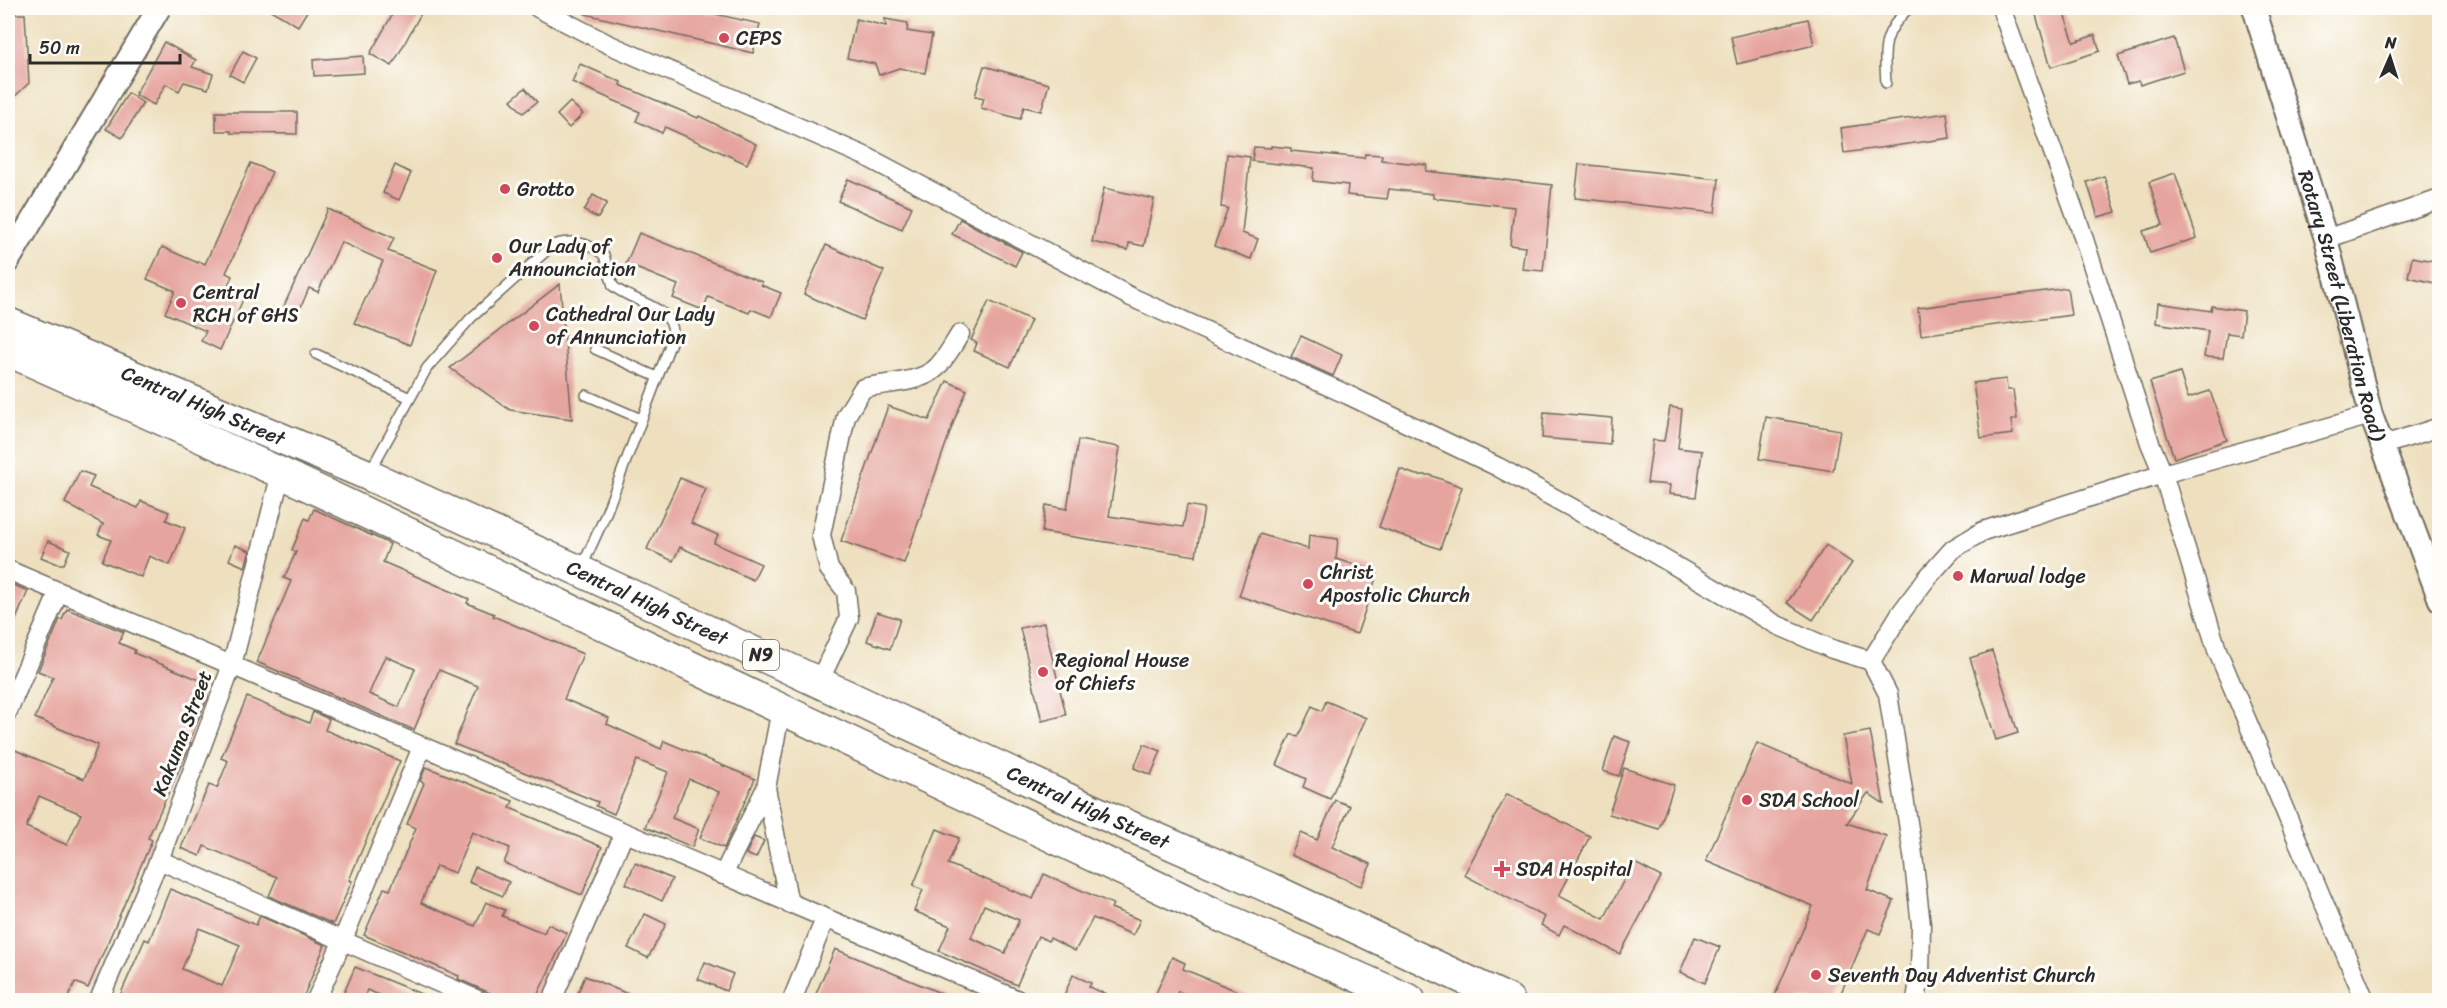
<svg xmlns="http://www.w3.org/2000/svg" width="2447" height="1008" viewBox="0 0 2447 1008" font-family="Sriracha,sans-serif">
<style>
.building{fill:#e6a49e;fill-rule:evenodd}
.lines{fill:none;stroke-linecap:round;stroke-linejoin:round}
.service-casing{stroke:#6f6a5f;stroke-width:12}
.minor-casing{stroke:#6f6a5f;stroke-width:21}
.tertiary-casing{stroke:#6f6a5f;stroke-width:26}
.trunk-casing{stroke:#6f6a5f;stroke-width:33}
.service{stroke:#fff;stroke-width:9}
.minor{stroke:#fff;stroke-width:18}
.tertiary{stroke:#fff;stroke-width:22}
.trunk{stroke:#fff;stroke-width:30}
.poi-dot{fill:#d1495b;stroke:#fdfcf7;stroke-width:2}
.labels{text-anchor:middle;stroke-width:6;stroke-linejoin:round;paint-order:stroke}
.shield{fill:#fdfcf7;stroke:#6a6a68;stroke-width:1.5}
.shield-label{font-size:18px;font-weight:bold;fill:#2b2b2b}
.poi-label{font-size:20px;fill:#2b2b2b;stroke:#fdfcf7;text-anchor:start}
.street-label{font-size:20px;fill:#2b2b2b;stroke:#fdfcf7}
</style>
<rect width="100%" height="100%" fill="#fdfcf7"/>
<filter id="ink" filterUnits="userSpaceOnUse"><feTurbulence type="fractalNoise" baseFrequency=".0167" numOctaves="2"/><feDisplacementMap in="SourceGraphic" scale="12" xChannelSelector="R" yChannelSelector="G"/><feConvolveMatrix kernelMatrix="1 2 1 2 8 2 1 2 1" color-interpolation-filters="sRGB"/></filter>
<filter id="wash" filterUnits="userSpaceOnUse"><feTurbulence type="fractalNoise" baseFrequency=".008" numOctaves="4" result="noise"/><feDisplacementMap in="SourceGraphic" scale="24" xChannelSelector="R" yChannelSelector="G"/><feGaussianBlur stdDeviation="1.35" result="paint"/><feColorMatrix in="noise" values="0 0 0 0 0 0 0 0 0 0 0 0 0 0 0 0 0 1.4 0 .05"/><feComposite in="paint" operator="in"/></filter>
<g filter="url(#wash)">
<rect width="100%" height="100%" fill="#eee0bf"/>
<g id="blocks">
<g class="building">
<polygon points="267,8 309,8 298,26"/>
<polygon points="396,8 424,8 392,66 370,54"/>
<polygon points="585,8 688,8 760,24 753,53 585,14"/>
<polygon points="2034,8 2062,8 2074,42 2095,35 2100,51 2051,67"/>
<polygon points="8,14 25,14 29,83 8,103"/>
<polygon points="856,19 886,26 885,19 908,23 907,31 932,35 925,73 899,68 879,75 875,64 847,58"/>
<polygon points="1808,19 1814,45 1737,64 1731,37"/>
<polygon points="2174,38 2184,71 2140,85 2139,81 2127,84 2118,56"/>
<polygon points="164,42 196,60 192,67 213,74 208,89 184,82 179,91 166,84 154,105 135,95"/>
<polygon points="243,51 256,58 243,82 230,75"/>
<polygon points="363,56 364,73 314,76 313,60"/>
<polygon points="580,64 621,82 620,85 698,118 699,116 756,144 747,164 665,127 662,133 636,121 640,112 572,82"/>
<polygon points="984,66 1049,84 1041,111 1024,107 1020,119 981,108 984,98 975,96"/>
<polygon points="525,88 537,102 523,113 511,100"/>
<polygon points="128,93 143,103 122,138 106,129"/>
<polygon points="570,102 583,114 569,128 557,115"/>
<polygon points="216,112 297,112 297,134 231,133 231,131 216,131"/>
<polygon points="1947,113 1950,138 1844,153 1841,128"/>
<polygon points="1271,146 1291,148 1291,151 1364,158 1365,154 1382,155 1381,160 1427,165 1426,171 1552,185 1543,271 1522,269 1525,247 1510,245 1514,207 1433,198 1433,194 1389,189 1387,199 1347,195 1348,185 1313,181 1314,168 1252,161 1254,147 1271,148"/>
<polygon points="1227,154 1250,157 1242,233 1258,239 1251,259 1214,246 1228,208 1221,207"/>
<polygon points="251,163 272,172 226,273 232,276 228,285 246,293 220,350 201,341 206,331 165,313 175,291 147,279 162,247 198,263 199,261 205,264"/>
<polygon points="1579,164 1719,179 1715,213 1575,198"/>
<polygon points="395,165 411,173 399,200 383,193"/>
<polygon points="2175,173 2197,238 2150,253 2143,231 2163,225 2149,182"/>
<polygon points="2104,176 2116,212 2098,217 2087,182"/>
<polygon points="848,179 912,207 902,229 838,201"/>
<polygon points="1104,188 1154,199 1144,246 1129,243 1128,250 1092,242"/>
<polygon points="593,195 607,203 598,218 584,211"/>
<polygon points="328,209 394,238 388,251 437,270 410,345 354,323 383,261 341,242 318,292 309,288 298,314 283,308"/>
<polygon points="960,219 1022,252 1015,266 952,234"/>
<polygon points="639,233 762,282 761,285 781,293 771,317 751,309 749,313 708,297 703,310 673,298 678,285 626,264"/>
<polygon points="826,245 884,271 862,320 804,294"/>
<polygon points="2412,257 2439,262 2439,284 2408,277"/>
<polygon points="560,284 572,419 510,410 450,368"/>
<polygon points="2067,288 2071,315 1921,335 1918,308"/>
<polygon points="989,301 1031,320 1010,367 974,351 977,343 971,340"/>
<polygon points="2158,303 2211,311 2212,306 2244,311 2241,335 2227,333 2223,358 2204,357 2208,331 2156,323"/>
<polygon points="1301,336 1342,355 1333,376 1291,357"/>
<polygon points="2180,373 2188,398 2210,391 2227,440 2174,458 2150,382"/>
<polygon points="2006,379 2007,390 2013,390 2017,419 2011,420 2013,434 1981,438 1973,383"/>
<polygon points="947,381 967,390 955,418 904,563 841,541 888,406 929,420"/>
<polygon points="1670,407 1682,409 1678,448 1702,451 1696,497 1669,494 1670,485 1647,483 1653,440 1664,441"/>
<polygon points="1544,412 1612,418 1610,444 1542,438"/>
<polygon points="1766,417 1840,430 1833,471 1759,459"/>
<polygon points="1078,440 1120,447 1109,516 1183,527 1187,505 1204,508 1196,556 1042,532 1046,505 1067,509"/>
<polygon points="1400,469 1416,475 1430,475 1462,487 1440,549 1379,527"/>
<polygon points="80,471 94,476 89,487 138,508 141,501 169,512 166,520 185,528 170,565 149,556 141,577 102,561 111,540 98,535 103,524 65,503"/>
<polygon points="680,478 706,489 691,523 718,535 714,543 761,564 753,580 680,547 673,561 647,549"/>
<path d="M 314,509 L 390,544 L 383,562 L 469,599 L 467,603 L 494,614 L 493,616 L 583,654 L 564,699 L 609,718 L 607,724 L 661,749 L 664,741 L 755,779 L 724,848 L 700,838 L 719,792 L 689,779 L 672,818 L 699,829 L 692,847 L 645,827 L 668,772 L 637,760 L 614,814 L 596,806 L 598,802 L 454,744 L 478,686 L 439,670 L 414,730 L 257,662 L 291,581 L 284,578 L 296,552 L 292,550 L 305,518 L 309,520 ZM 385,656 L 415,669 L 399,707 L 369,694 Z"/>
<polygon points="1260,534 1308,549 1309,535 1338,539 1336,559 1378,572 1357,634 1239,596"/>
<polygon points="48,541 70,550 64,564 58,564 41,557"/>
<polygon points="235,545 250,551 245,567 229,560"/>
<polygon points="1826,545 1852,563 1813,620 1787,603"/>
<polygon points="11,584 28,591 8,638 8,593"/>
<path d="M 67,609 L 124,632 L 119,643 L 135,650 L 134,653 L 207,683 L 202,693 L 208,696 L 189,742 L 191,743 L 148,838 L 152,840 L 88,988 L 75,982 L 67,1000 L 44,1000 L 27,994 L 24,1000 L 8,1000 L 8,747 L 84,779 L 98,745 L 35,718 L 53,677 L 38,671 L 60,619 L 62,620 ZM 39,796 L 81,814 L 67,845 L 26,827 Z"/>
<polygon points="877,612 900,619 890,649 867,641"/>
<polygon points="1044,623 1066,715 1042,721 1020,628"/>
<polygon points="1992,651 2018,733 1996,740 1970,658"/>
<polygon points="247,697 309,723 313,712 329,719 325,730 400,761 349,880 352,881 333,924 269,896 277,877 204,846 200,856 181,848 209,785 217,788 228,761 221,758"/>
<polygon points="1326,701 1366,718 1330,799 1303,787 1306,779 1277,765 1291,734 1298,737 1312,706 1322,711"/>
<polygon points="1870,731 1884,804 1868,793 1847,823 1886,836 1867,890 1894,901 1880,934 1868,929 1838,1000 1773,1000 1813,906 1706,861 1757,743 1852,784 1843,736"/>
<polygon points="1614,736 1630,742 1619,776 1603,771"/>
<polygon points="1144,744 1161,751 1151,775 1134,768"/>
<polygon points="426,767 513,801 510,808 602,847 582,895 504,863 510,848 472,832 455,873 436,866 421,903 475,926 486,902 505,910 502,916 544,933 548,924 567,933 535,1000 506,1000 458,979 459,976 364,935 384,888 390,890 416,828 407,824 424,783 420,781"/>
<polygon points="1624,768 1674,785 1659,829 1609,814"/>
<polygon points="1507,794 1590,836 1559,896 1604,919 1633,862 1661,877 1620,954 1564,925 1559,935 1541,925 1545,917 1464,875"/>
<polygon points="1335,800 1350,806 1332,847 1371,864 1361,886 1291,855 1301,833 1317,840"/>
<path d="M 937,829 L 959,838 L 948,864 L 1033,899 L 1044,874 L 1113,904 L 1111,908 L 1140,920 L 1133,935 L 1093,918 L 1075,951 L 1050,938 L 1048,941 L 1038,936 L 1017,985 L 939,951 L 950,926 L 914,911 L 923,890 L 913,886 ZM 984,905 L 1019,920 L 1005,953 L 971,938 Z"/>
<polygon points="754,837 764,841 756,858 746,854"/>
<polygon points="635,863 672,879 662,901 626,884"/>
<polygon points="475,867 509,882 503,896 469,882"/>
<path d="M 170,889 L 256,925 L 260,916 L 325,945 L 302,1000 L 118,1000 L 145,939 L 149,941 ZM 199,928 L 240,945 L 222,986 L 182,969 Z"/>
<polygon points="645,914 666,924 648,958 628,948"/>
<polygon points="1695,937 1720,947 1705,983 1680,972"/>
<polygon points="835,949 957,1000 826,1000 815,996"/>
<polygon points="1172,957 1185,963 1183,969 1259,1000 1199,1000 1178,991 1174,1000 1153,1000"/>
<polygon points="705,962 733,974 726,991 698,979"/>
<polygon points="355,967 436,1000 392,1000 367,990 363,1000 341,1000"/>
<polygon points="1073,975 1091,983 1089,987 1121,1000 1062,1000"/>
<polygon points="585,976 642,1000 575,1000"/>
</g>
</g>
</g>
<g filter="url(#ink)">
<use href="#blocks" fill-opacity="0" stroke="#6f6a5f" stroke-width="1.5"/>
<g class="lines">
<g class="service-casing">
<g id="service">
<path d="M 1886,83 C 1884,48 1882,33 1909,8"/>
<polyline points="595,349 657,377"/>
<polyline points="316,354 410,398"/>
<polyline points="586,395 641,419"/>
<path d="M 369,473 L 427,368 L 471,318 L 553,245 C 573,239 587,242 604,255 L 613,286 C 632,303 676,305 673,337 L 605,516 L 581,569"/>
</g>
</g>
<g class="minor-casing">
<g id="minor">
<polyline points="538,8 608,44 867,157 1131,297 1348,395 1498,467 1643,547 1777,625 1832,649 1871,661 1900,614 1927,578 1953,549 1983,531 2163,474 2371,415"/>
<polyline points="2001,8 2079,224 2150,443 2163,474 2217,650 2365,1000"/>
<polyline points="2326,239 2440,199"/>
<polyline points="2380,446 2440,427"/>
<polyline points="8,570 1018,1000"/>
<polyline points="1871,661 1888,694 1913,855 1921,925 1920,975 1916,1000"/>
<path d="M 819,682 L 849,618 L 846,591 L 829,569 L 821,535 L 846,416 L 863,388 C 885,383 919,383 935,369 C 945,360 953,345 960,334"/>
<polyline points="8,711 59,592"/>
<polyline points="766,788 789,904"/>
<polyline points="159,860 478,1000"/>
<polyline points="723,875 766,788 781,709"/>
<polyline points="99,1000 159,860 232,665 281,473"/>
<polyline points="316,1000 342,942 422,747"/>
<polyline points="552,1000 624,834"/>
<polyline points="792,1000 825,919"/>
</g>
</g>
<g class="tertiary-casing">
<g id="tertiary">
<path id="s1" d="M 2254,8 L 2326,239 L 2371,415 L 2440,600"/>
<polyline points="8,261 159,8"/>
</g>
</g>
<g class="trunk-casing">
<g id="trunk">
<path id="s2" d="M 8,323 L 368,475 L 580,571 L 1075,802 L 1270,888 L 1509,1000"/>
<polyline points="8,351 281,473 1224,918 1410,1000"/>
</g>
</g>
<use href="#service" class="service"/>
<use href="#minor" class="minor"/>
<use href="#tertiary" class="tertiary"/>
<use href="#trunk" class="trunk"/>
</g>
</g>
<g class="poi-dot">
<circle cx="724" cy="38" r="6"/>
<circle cx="505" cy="189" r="6"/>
<circle cx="497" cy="258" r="6"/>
<circle cx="181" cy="303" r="6"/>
<circle cx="534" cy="326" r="6"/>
<circle cx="1958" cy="576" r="6"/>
<circle cx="1308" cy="584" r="6"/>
<circle cx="1043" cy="672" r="6"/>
<circle cx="1747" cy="800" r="6"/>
<path d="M1499 860h6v6h6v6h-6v6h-6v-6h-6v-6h6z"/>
<circle cx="1816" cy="975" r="6"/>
</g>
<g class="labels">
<rect class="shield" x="743" y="640" width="36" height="30" rx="4.5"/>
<g class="shield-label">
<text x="761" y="661">N9</text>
</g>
<g class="poi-label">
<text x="736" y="45">CEPS</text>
<text x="517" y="196">Grotto</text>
<text x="509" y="253">Our Lady of<tspan x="509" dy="23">Announciation</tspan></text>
<text x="193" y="299">Central<tspan x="193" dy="23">RCH of GHS</tspan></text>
<text x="546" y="321">Cathedral Our Lady<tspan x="546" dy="23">of Annunciation</tspan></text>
<text x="1320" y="579">Christ<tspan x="1320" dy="23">Apostolic Church</tspan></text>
<text x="1970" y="583">Marwal lodge</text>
<text x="1055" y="667">Regional House<tspan x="1055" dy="23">of Chiefs</tspan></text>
<text x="1759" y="807">SDA School</text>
<text x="1516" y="876">SDA Hospital</text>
<text x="1828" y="982">Seventh Day Adventist Church</text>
</g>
<g class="street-label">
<text dy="7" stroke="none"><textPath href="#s1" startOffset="310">Rotary Street (Liberation Road)</textPath></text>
<text dy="7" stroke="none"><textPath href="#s2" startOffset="212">Central High Street</textPath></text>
<text dy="7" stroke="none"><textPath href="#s2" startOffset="698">Central High Street</textPath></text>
<text transform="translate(182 733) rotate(-69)" y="7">Kakuma Street</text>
<text dy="7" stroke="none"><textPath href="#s2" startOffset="1184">Central High Street</textPath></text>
</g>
</g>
<rect width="2447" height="1008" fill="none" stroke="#fdfcf7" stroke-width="30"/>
<g transform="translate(2390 57) rotate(3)" stroke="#fdfcf7" stroke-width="4.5" paint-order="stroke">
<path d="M0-4.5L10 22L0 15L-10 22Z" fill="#2b2b2b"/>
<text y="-9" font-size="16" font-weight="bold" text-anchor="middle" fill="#2b2b2b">N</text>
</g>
<path d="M30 54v9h150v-9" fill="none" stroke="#2b2b2b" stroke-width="3"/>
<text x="39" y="54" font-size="18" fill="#2b2b2b" stroke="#fdfcf7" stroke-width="4.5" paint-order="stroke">50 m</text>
</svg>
